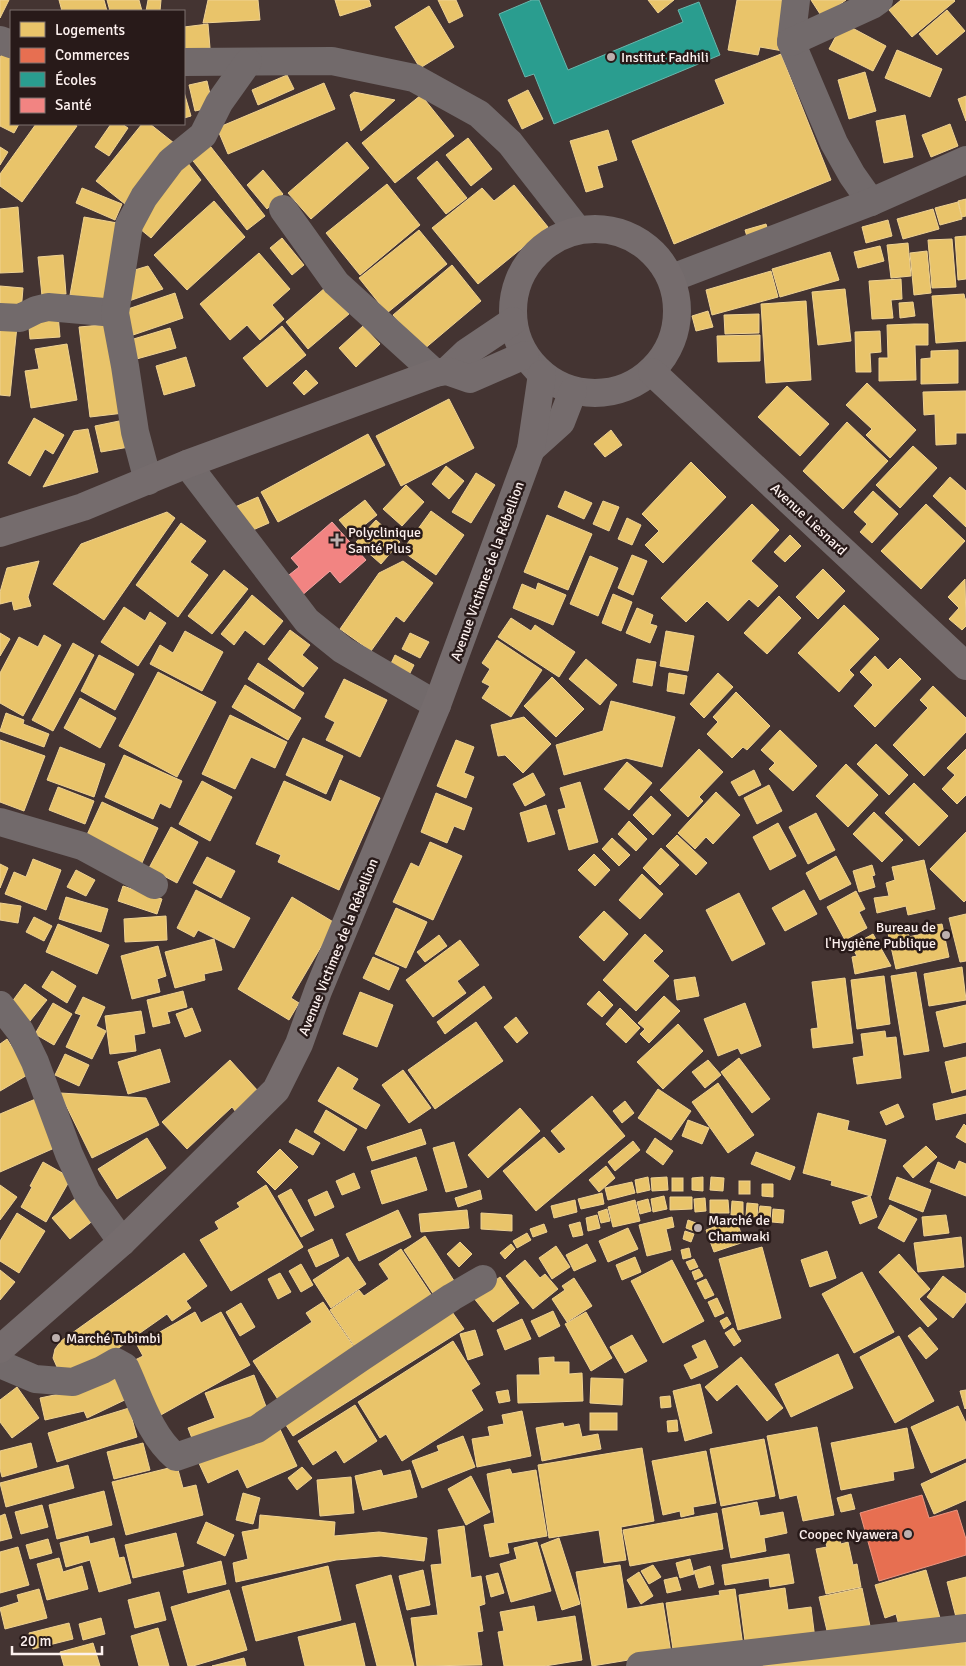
<svg xmlns="http://www.w3.org/2000/svg" width="966" height="1666" viewBox="0 0 966 1666" font-family="Signika,sans-serif">
<style>
.homes{fill:#e9c46a;stroke:#efd292}
.shops{fill:#e76f51;stroke:#ee9680}
.schools{fill:#2a9d8f;stroke:#69b6ac}
.health{fill:#f28482;stroke:#f5a5a3}
.lines{fill:none;stroke-linecap:round;stroke-linejoin:round}
.street{stroke:#726a6b;stroke-width:28}
.secondary{stroke:#756c6d;stroke-width:28}
.poi-dot{fill:#bcafad;stroke:#281a19;stroke-width:2}
.labels{text-anchor:middle;stroke-width:5;stroke-linejoin:round;paint-order:stroke}
.poi-label{font-size:14px;fill:#fdf1ef;stroke:#281a19;text-anchor:start}
.street-label{font-size:14px;fill:#fdf1ef;stroke:#281a19}
</style>
<rect width="100%" height="100%" fill="#443432"/>
<g class="homes">
<polygon points="0,0 9,0 0,18"/>
<polygon points="59,0 104,0 107,11 62,11"/>
<polygon points="107,0 139,0 142,11 110,11"/>
<polygon points="148,0 161,0 160,11 146,11"/>
<polygon points="208,0 258,0 260,20 203,23"/>
<polygon points="335,0 369,0 371,6 340,16"/>
<polygon points="438,0 456,0 463,16 449,23"/>
<polygon points="648,0 674,0 658,13"/>
<polygon points="737,0 792,0 783,51 760,47 758,55 728,50"/>
<polygon points="811,0 846,0 822,17"/>
<polygon points="901,0 954,0 955,1 912,37 889,10"/>
<polygon points="429,6 454,47 420,68 395,27"/>
<polygon points="947,10 965,31 937,55 919,34"/>
<polygon points="843,23 886,46 873,71 829,49"/>
<polygon points="208,24 210,48 184,50 184,27"/>
<polygon points="897,50 942,69 930,97 885,78"/>
<polygon points="3,51 11,55 11,124 19,124 14,133 0,126 0,58"/>
<polygon points="781,54 831,180 674,244 632,141 725,104 715,80"/>
<polygon points="865,72 876,111 849,119 838,80"/>
<polygon points="287,75 294,89 258,105 252,90"/>
<polygon points="207,81 213,107 195,111 189,85"/>
<polygon points="324,83 335,109 228,154 217,128"/>
<polygon points="528,90 543,119 522,129 508,100"/>
<polygon points="184,92 191,116 184,118"/>
<polygon points="354,92 395,100 361,131 350,95"/>
<polygon points="421,95 454,136 395,183 362,143"/>
<polygon points="966,96 966,121 958,99"/>
<polygon points="905,115 913,157 884,163 876,121"/>
<polygon points="36,124 73,124 77,126 22,202 0,186 0,174"/>
<polygon points="111,124 122,124 128,128 109,156 95,147"/>
<polygon points="142,124 150,124 179,147 130,208 96,181"/>
<polygon points="950,124 958,146 931,157 922,135"/>
<polygon points="608,130 617,160 597,166 603,187 586,192 570,141"/>
<polygon points="468,138 492,169 471,186 446,155"/>
<polygon points="207,142 265,216 247,230 190,157"/>
<polygon points="347,142 369,168 311,219 288,193"/>
<polygon points="0,147 8,152 0,165"/>
<polygon points="184,158 201,180 151,238 134,224"/>
<polygon points="437,161 467,198 446,214 417,178"/>
<polygon points="263,170 283,194 267,209 247,185"/>
<polygon points="387,184 420,225 360,275 326,233"/>
<polygon points="514,185 548,227 478,284 432,228 482,188 494,201"/>
<polygon points="82,188 122,204 115,220 76,203"/>
<polygon points="966,199 966,216 962,217 958,201"/>
<polygon points="214,201 245,237 187,290 154,255"/>
<polygon points="958,202 962,219 940,225 935,208"/>
<polygon points="18,207 23,272 0,273 0,209"/>
<polygon points="933,209 939,229 903,239 897,219"/>
<polygon points="84,217 123,224 110,302 70,295"/>
<polygon points="888,220 892,236 866,243 862,227"/>
<polygon points="766,224 770,237 749,243 745,230"/>
<polygon points="419,230 447,264 387,313 359,278"/>
<polygon points="966,236 966,279 958,280 955,237"/>
<polygon points="282,238 304,265 292,275 270,248"/>
<polygon points="952,239 956,287 932,288 928,240"/>
<polygon points="908,243 911,276 891,278 887,245"/>
<polygon points="880,246 884,261 858,268 854,252"/>
<polygon points="927,251 931,293 914,295 910,253"/>
<polygon points="830,252 839,280 780,297 772,269"/>
<polygon points="259,253 290,289 272,305 284,319 260,340 247,325 230,340 200,304"/>
<polygon points="63,255 66,294 42,296 38,257"/>
<polygon points="452,265 481,301 423,350 393,315"/>
<polygon points="148,266 163,289 129,301 128,272"/>
<polygon points="771,271 778,297 712,315 706,290"/>
<polygon points="901,279 902,299 891,300 893,318 872,319 869,281"/>
<polygon points="0,286 23,288 21,312 0,311"/>
<polygon points="326,287 349,314 308,349 286,322"/>
<polygon points="845,289 851,341 818,345 812,292"/>
<polygon points="175,293 183,318 133,335 125,310"/>
<polygon points="964,294 965,299 966,299 966,341 936,343 932,296"/>
<polygon points="806,301 811,380 766,383 761,304"/>
<polygon points="913,302 915,316 900,318 899,303"/>
<polygon points="708,311 713,327 696,331 692,316"/>
<polygon points="58,314 60,337 30,339 28,316"/>
<polygon points="759,314 759,333 725,334 724,315"/>
<polygon points="113,324 124,413 90,417 79,327"/>
<polygon points="914,324 928,324 928,345 915,345 916,380 879,381 879,358 888,358 887,325"/>
<polygon points="0,325 17,326 10,396 0,395"/>
<polygon points="282,326 306,355 267,387 243,358"/>
<polygon points="363,326 380,344 356,367 339,348"/>
<polygon points="170,328 176,348 133,360 127,341"/>
<polygon points="880,331 881,352 870,353 871,372 856,372 855,332"/>
<polygon points="760,335 760,361 718,362 717,336"/>
<polygon points="67,344 77,400 31,408 25,371 39,369 35,349"/>
<polygon points="958,350 958,383 921,384 921,359 931,358 931,351"/>
<polygon points="186,357 195,386 164,395 156,366"/>
<polygon points="306,370 318,383 304,395 293,383"/>
<polygon points="867,383 916,430 890,458 866,435 872,429 846,405"/>
<polygon points="787,386 829,424 800,456 758,417"/>
<polygon points="966,391 966,433 956,433 956,444 936,445 935,414 924,415 923,392"/>
<polygon points="449,399 474,448 401,486 376,436"/>
<polygon points="34,418 64,435 53,454 45,449 30,476 8,463"/>
<polygon points="124,420 129,447 101,452 95,426"/>
<polygon points="847,422 888,461 843,509 803,471"/>
<polygon points="88,429 98,472 43,487 74,431"/>
<polygon points="611,430 622,445 605,457 594,444"/>
<polygon points="368,434 385,465 278,522 261,492"/>
<polygon points="913,446 937,468 900,508 876,485"/>
<polygon points="691,462 726,497 663,563 645,545 659,531 642,514"/>
<polygon points="446,466 464,481 449,499 432,484"/>
<polygon points="476,473 495,485 471,523 452,512"/>
<polygon points="950,477 966,491 966,527 933,496"/>
<polygon points="406,485 424,502 402,526 383,509"/>
<polygon points="565,491 592,503 584,519 558,507"/>
<polygon points="873,491 898,514 872,543 860,532 867,524 854,512"/>
<polygon points="258,497 269,523 246,533 235,507"/>
<polygon points="365,500 377,515 352,535 339,520"/>
<polygon points="603,501 619,507 609,531 593,524"/>
<polygon points="752,504 779,530 751,561 778,586 758,607 749,599 728,621 707,601 686,622 661,598"/>
<polygon points="926,504 965,541 921,589 881,551"/>
<polygon points="431,511 464,535 436,575 402,551"/>
<polygon points="167,512 175,518 104,620 53,584 81,544"/>
<polygon points="547,515 592,534 568,590 524,572"/>
<polygon points="627,518 641,525 632,545 618,539"/>
<polygon points="376,520 400,542 381,564 356,542"/>
<polygon points="181,523 206,541 190,562 208,575 178,617 136,585"/>
<polygon points="790,535 801,546 785,562 774,552"/>
<polygon points="632,555 647,561 633,595 618,588"/>
<polygon points="590,556 618,568 598,616 570,604"/>
<polygon points="39,561 28,597 31,606 14,610 12,601 0,604 0,592 7,568"/>
<polygon points="403,561 433,583 404,622 396,616 371,651 340,629 379,573"/>
<polygon points="823,569 845,591 818,619 796,597"/>
<polygon points="224,570 248,589 212,634 188,616"/>
<polygon points="965,579 966,626 962,630 949,619 959,608 948,597"/>
<polygon points="538,583 566,595 553,625 513,608 522,584 536,590"/>
<polygon points="613,594 632,602 621,631 602,623"/>
<polygon points="252,595 283,621 264,645 245,630 234,645 221,634"/>
<polygon points="779,596 801,618 767,654 744,633"/>
<polygon points="844,605 879,639 849,670 854,675 839,692 798,653"/>
<polygon points="124,607 145,621 150,612 166,623 138,666 101,642"/>
<polygon points="637,608 653,615 650,624 657,626 650,643 626,633"/>
<polygon points="511,618 531,631 535,625 575,652 559,677 498,637"/>
<polygon points="290,630 310,645 302,655 318,668 303,687 268,659"/>
<polygon points="185,631 223,652 202,691 150,664 160,645 173,653"/>
<polygon points="666,631 694,636 688,671 660,666"/>
<polygon points="0,633 10,639 0,656"/>
<polygon points="410,633 429,642 420,658 402,649"/>
<polygon points="44,635 61,645 23,716 0,703 0,673 19,637 38,647"/>
<polygon points="497,640 542,670 511,717 482,698 490,686 482,682 490,669 482,663"/>
<polygon points="73,643 94,655 53,731 32,720"/>
<polygon points="99,655 134,674 115,710 81,691"/>
<polygon points="395,655 414,665 406,681 387,672"/>
<polygon points="875,656 888,670 900,658 921,679 875,727 854,706 873,685 860,672"/>
<polygon points="586,659 617,685 600,705 569,679"/>
<polygon points="637,659 656,662 652,686 633,682"/>
<polygon points="258,663 304,693 294,709 248,679"/>
<polygon points="158,672 216,702 177,777 119,746"/>
<polygon points="669,673 687,676 684,694 667,691"/>
<polygon points="718,673 733,687 704,718 690,704"/>
<polygon points="552,677 584,709 556,737 524,706"/>
<polygon points="344,679 387,700 360,757 326,740 335,722 325,717"/>
<polygon points="245,685 301,718 288,740 232,707"/>
<polygon points="933,686 966,718 966,732 924,776 893,745 928,708 920,700"/>
<polygon points="736,692 770,726 747,750 743,747 732,758 707,734 718,722 713,717"/>
<polygon points="80,698 116,718 100,748 64,728"/>
<polygon points="611,701 675,717 662,767 626,758 564,775 556,745 603,731"/>
<polygon points="6,713 24,720 23,724 49,734 44,747 0,731"/>
<polygon points="230,715 287,742 275,768 251,757 235,789 202,774"/>
<polygon points="524,717 551,744 523,773 505,755 498,756 491,725"/>
<polygon points="780,730 817,766 793,791 769,769 775,763 761,750"/>
<polygon points="303,738 343,756 326,794 286,775"/>
<polygon points="0,740 45,756 24,811 0,802"/>
<polygon points="456,740 474,747 464,773 474,777 466,798 437,786"/>
<polygon points="876,744 908,775 889,795 857,764"/>
<polygon points="60,747 105,764 94,797 47,780"/>
<polygon points="699,749 723,772 699,797 703,801 688,817 660,790"/>
<polygon points="966,749 966,795 957,804 942,789 955,775 947,768"/>
<polygon points="124,755 182,781 170,808 160,803 153,819 105,797"/>
<polygon points="627,762 652,783 629,810 604,789"/>
<polygon points="846,764 878,795 848,827 816,796"/>
<polygon points="754,770 761,785 739,796 731,782"/>
<polygon points="533,773 545,795 525,806 513,784"/>
<polygon points="340,780 380,798 339,890 278,862 281,855 256,844 284,781 331,802"/>
<polygon points="202,781 232,797 210,841 179,824"/>
<polygon points="580,782 598,842 569,850 558,810 566,808 560,788"/>
<polygon points="914,783 948,816 919,846 885,813"/>
<polygon points="769,785 782,811 757,824 744,798"/>
<polygon points="58,787 94,801 85,824 49,810"/>
<polygon points="716,792 740,815 713,844 706,837 695,849 678,833"/>
<polygon points="436,793 472,808 464,830 454,826 447,843 421,832"/>
<polygon points="651,796 671,815 653,835 633,815"/>
<polygon points="102,802 158,828 141,865 85,839"/>
<polygon points="546,805 555,834 528,842 520,813"/>
<polygon points="874,812 903,840 882,862 853,834"/>
<polygon points="816,813 835,850 808,864 789,827"/>
<polygon points="629,821 647,839 636,851 618,834"/>
<polygon points="778,823 796,856 770,870 753,837"/>
<polygon points="171,827 198,842 177,883 149,868"/>
<polygon points="966,832 966,900 964,902 930,869"/>
<polygon points="677,835 707,863 696,875 666,846"/>
<polygon points="612,838 630,855 619,866 602,849"/>
<polygon points="430,842 462,856 433,920 393,902 411,863 419,867"/>
<polygon points="661,848 679,865 660,885 643,868"/>
<polygon points="594,854 610,870 595,886 578,870"/>
<polygon points="836,856 851,884 820,900 806,873"/>
<polygon points="207,857 235,871 221,898 193,883"/>
<polygon points="33,859 61,870 46,910 5,894 14,872 26,877"/>
<polygon points="924,860 935,909 908,915 906,906 877,913 874,898 889,896 886,883 895,880 892,867"/>
<polygon points="0,864 8,868 0,888"/>
<polygon points="872,865 875,875 872,876 875,887 859,892 853,871"/>
<polygon points="76,870 95,880 86,896 67,887"/>
<polygon points="642,874 663,894 640,919 619,900"/>
<polygon points="123,886 162,899 157,914 118,901"/>
<polygon points="196,890 250,918 234,948 198,930 194,937 177,928"/>
<polygon points="804,890 817,914 785,931 772,908"/>
<polygon points="856,891 865,909 859,912 867,928 845,940 827,907"/>
<polygon points="739,893 765,944 732,961 706,910"/>
<polygon points="66,897 108,909 101,932 59,919"/>
<polygon points="292,897 335,923 291,998 299,1003 289,1020 238,989"/>
<polygon points="0,903 21,906 18,923 0,920"/>
<polygon points="396,908 427,922 406,968 375,954"/>
<polygon points="604,911 628,934 604,961 579,937"/>
<polygon points="966,914 966,961 960,962 949,918"/>
<polygon points="166,916 167,940 125,942 124,919"/>
<polygon points="34,917 52,926 44,941 26,932"/>
<polygon points="58,924 109,945 97,974 46,952"/>
<polygon points="942,924 949,957 896,969 887,929 907,925 909,937 925,933 924,927"/>
<polygon points="645,934 663,951 653,961 669,976 636,1011 603,980"/>
<polygon points="873,934 891,966 855,974 852,957 857,956 851,946"/>
<polygon points="439,935 447,946 425,962 417,952"/>
<polygon points="214,939 222,970 204,974 205,980 175,988 165,952"/>
<polygon points="460,940 479,965 457,981 466,993 433,1017 406,980"/>
<polygon points="158,946 166,976 157,979 160,992 132,999 121,956"/>
<polygon points="373,957 399,968 389,990 363,978"/>
<polygon points="962,967 966,1000 929,1006 924,974"/>
<polygon points="52,971 76,986 67,1003 42,987"/>
<polygon points="916,972 929,1051 904,1055 891,976"/>
<polygon points="884,976 890,1024 857,1029 851,980"/>
<polygon points="695,977 699,996 677,1000 674,980"/>
<polygon points="845,978 853,1043 813,1048 811,1029 818,1028 812,982"/>
<polygon points="25,984 47,1000 26,1026 6,1010"/>
<polygon points="484,986 492,998 445,1034 437,1022"/>
<polygon points="183,991 187,1007 167,1012 170,1023 153,1027 147,1000"/>
<polygon points="599,991 613,1005 602,1017 587,1004"/>
<polygon points="360,992 393,1005 377,1047 343,1034"/>
<polygon points="664,996 680,1011 649,1043 640,1034 645,1029 638,1023"/>
<polygon points="83,997 105,1007 96,1026 106,1031 92,1059 66,1047 81,1015 75,1013"/>
<polygon points="53,1003 72,1014 54,1045 35,1034"/>
<polygon points="745,1003 761,1046 741,1054 738,1048 718,1056 704,1019"/>
<polygon points="966,1005 966,1042 944,1047 936,1012"/>
<polygon points="192,1008 201,1031 185,1037 176,1014"/>
<polygon points="620,1008 640,1028 626,1043 606,1024"/>
<polygon points="141,1011 145,1033 134,1035 136,1051 110,1054 105,1016"/>
<polygon points="516,1017 528,1033 517,1043 504,1027"/>
<polygon points="476,1022 503,1061 435,1109 408,1070"/>
<polygon points="678,1024 703,1051 663,1089 637,1062"/>
<polygon points="885,1031 886,1038 896,1037 901,1078 857,1084 853,1058 864,1056 861,1034"/>
<polygon points="7,1039 29,1074 0,1091 0,1044"/>
<polygon points="160,1049 170,1082 128,1094 118,1062"/>
<polygon points="65,1054 89,1065 79,1086 55,1075"/>
<polygon points="966,1057 966,1089 952,1093 945,1062"/>
<polygon points="739,1058 770,1099 752,1113 721,1072"/>
<polygon points="230,1060 258,1091 236,1112 232,1107 187,1149 162,1122"/>
<polygon points="708,1060 721,1075 705,1088 692,1072"/>
<polygon points="338,1067 358,1079 352,1089 380,1105 366,1129 318,1101"/>
<polygon points="403,1070 431,1108 409,1123 382,1085"/>
<polygon points="718,1083 754,1135 728,1153 692,1102"/>
<polygon points="658,1089 691,1111 671,1140 638,1118"/>
<polygon points="60,1093 146,1098 159,1125 92,1158"/>
<polygon points="592,1096 625,1136 536,1211 503,1171 544,1137 559,1154 566,1149 551,1131"/>
<polygon points="966,1096 966,1113 936,1120 933,1104"/>
<polygon points="38,1098 59,1146 0,1172 0,1114"/>
<polygon points="625,1101 634,1113 622,1123 613,1111"/>
<polygon points="898,1104 904,1117 886,1125 880,1112"/>
<polygon points="520,1108 540,1131 488,1178 468,1155"/>
<polygon points="326,1110 357,1129 344,1151 314,1132"/>
<polygon points="818,1113 849,1121 847,1130 886,1140 871,1196 831,1185 832,1181 803,1173"/>
<polygon points="688,1120 709,1128 702,1144 682,1136"/>
<polygon points="964,1124 966,1126 966,1143 956,1137"/>
<polygon points="296,1129 320,1143 313,1155 289,1142"/>
<polygon points="421,1129 426,1144 372,1161 367,1147"/>
<polygon points="147,1138 166,1168 117,1199 98,1169"/>
<polygon points="655,1138 673,1151 663,1165 646,1152"/>
<polygon points="633,1141 640,1150 615,1171 608,1162"/>
<polygon points="454,1142 467,1187 446,1192 433,1148"/>
<polygon points="926,1146 937,1157 913,1178 903,1166"/>
<polygon points="280,1149 298,1167 275,1190 257,1172"/>
<polygon points="756,1152 795,1167 790,1180 751,1164"/>
<polygon points="416,1157 427,1190 382,1204 371,1171"/>
<polygon points="959,1161 966,1164 966,1196 930,1182 938,1162 955,1170"/>
<polygon points="43,1162 71,1178 46,1222 21,1207 32,1187 30,1186"/>
<polygon points="606,1166 615,1178 599,1192 589,1180"/>
<polygon points="354,1173 360,1188 342,1195 336,1181"/>
<polygon points="648,1177 650,1190 637,1193 635,1180"/>
<polygon points="667,1177 668,1190 652,1191 651,1178"/>
<polygon points="703,1177 703,1191 692,1190 692,1178"/>
<polygon points="711,1177 724,1178 723,1191 710,1190"/>
<polygon points="897,1177 931,1190 923,1212 889,1199"/>
<rect x="672" y="1178" width="11" height="13"/>
<rect x="739" y="1181" width="11" height="13"/>
<polygon points="632,1182 635,1193 608,1200 605,1188"/>
<polygon points="762,1184 773,1184 773,1197 762,1196"/>
<polygon points="0,1185 17,1197 0,1220"/>
<polygon points="266,1185 303,1247 231,1291 200,1240 219,1229 215,1222 240,1207 237,1203"/>
<polygon points="291,1189 314,1230 301,1237 278,1196"/>
<polygon points="480,1190 482,1199 458,1207 455,1198"/>
<polygon points="327,1191 334,1207 315,1216 308,1200"/>
<polygon points="602,1193 604,1204 581,1209 578,1199"/>
<polygon points="664,1196 667,1209 653,1212 651,1199"/>
<polygon points="870,1196 877,1217 860,1224 852,1202"/>
<polygon points="670,1197 692,1197 692,1209 670,1210"/>
<polygon points="76,1198 95,1219 70,1239 52,1218"/>
<polygon points="705,1198 706,1211 695,1212 694,1199"/>
<polygon points="648,1199 651,1211 640,1214 637,1202"/>
<polygon points="575,1200 577,1212 554,1218 551,1206"/>
<polygon points="635,1200 640,1221 613,1227 608,1207"/>
<polygon points="710,1200 728,1200 729,1213 710,1213"/>
<polygon points="732,1201 743,1202 743,1215 731,1215"/>
<polygon points="747,1203 758,1204 757,1217 746,1216"/>
<polygon points="890,1205 917,1219 904,1242 878,1228"/>
<polygon points="760,1206 771,1207 770,1220 758,1218"/>
<polygon points="607,1209 610,1221 601,1223 598,1212"/>
<polygon points="773,1209 784,1210 783,1223 772,1222"/>
<polygon points="398,1210 411,1237 359,1261 346,1234"/>
<polygon points="467,1210 469,1228 421,1232 419,1214"/>
<polygon points="17,1213 45,1231 19,1273 0,1261 0,1241"/>
<polygon points="481,1213 512,1215 512,1231 481,1229"/>
<polygon points="597,1215 600,1228 588,1231 586,1218"/>
<polygon points="946,1215 949,1233 924,1236 922,1217"/>
<polygon points="672,1217 674,1227 666,1229 671,1250 647,1256 639,1225"/>
<polygon points="736,1219 744,1242 714,1252 706,1230"/>
<polygon points="688,1220 696,1223 694,1231 686,1228"/>
<polygon points="580,1222 583,1235 573,1237 569,1225"/>
<polygon points="544,1224 547,1232 533,1237 530,1229"/>
<polygon points="628,1228 638,1249 608,1262 599,1241"/>
<polygon points="685,1231 694,1234 691,1242 683,1239"/>
<polygon points="527,1233 531,1240 517,1248 513,1241"/>
<polygon points="425,1236 458,1287 438,1301 404,1250"/>
<polygon points="961,1237 964,1267 918,1272 914,1243"/>
<polygon points="332,1239 339,1256 316,1267 308,1250"/>
<polygon points="460,1242 472,1254 459,1267 447,1254"/>
<polygon points="511,1244 515,1249 505,1259 500,1253"/>
<polygon points="587,1244 596,1261 574,1271 566,1255"/>
<polygon points="556,1246 570,1267 552,1279 539,1258"/>
<polygon points="762,1247 781,1318 738,1330 719,1259"/>
<polygon points="689,1248 691,1257 683,1259 681,1250"/>
<polygon points="401,1249 436,1302 359,1353 330,1310 359,1290 364,1296 389,1279 379,1264"/>
<polygon points="827,1251 836,1278 810,1287 801,1260"/>
<polygon points="184,1253 207,1286 186,1301 191,1308 172,1321 167,1314 83,1373 57,1367 53,1358 55,1349 61,1341"/>
<polygon points="899,1254 930,1289 919,1299 937,1319 928,1327 879,1272"/>
<polygon points="348,1257 366,1284 331,1308 313,1280"/>
<polygon points="635,1257 641,1272 622,1280 616,1265"/>
<polygon points="694,1259 698,1267 690,1270 686,1262"/>
<polygon points="525,1260 540,1278 545,1274 558,1289 533,1309 506,1276"/>
<polygon points="672,1260 704,1321 663,1343 631,1281"/>
<polygon points="301,1264 313,1285 301,1292 289,1271"/>
<polygon points="699,1269 703,1276 695,1280 692,1272"/>
<polygon points="0,1270 15,1282 0,1300"/>
<polygon points="862,1272 894,1332 854,1353 822,1294"/>
<polygon points="280,1273 291,1292 278,1299 268,1279"/>
<polygon points="943,1276 966,1294 966,1302 953,1318 927,1297"/>
<polygon points="500,1277 519,1303 493,1322 473,1297"/>
<polygon points="574,1278 592,1306 567,1322 552,1299 565,1290 562,1286"/>
<polygon points="706,1279 714,1295 705,1299 697,1283"/>
<polygon points="717,1298 724,1313 715,1317 708,1302"/>
<polygon points="323,1302 358,1353 281,1404 253,1361 312,1322 306,1313"/>
<polygon points="241,1303 255,1327 240,1336 226,1312"/>
<polygon points="450,1309 464,1329 293,1436 280,1416"/>
<polygon points="553,1311 560,1326 539,1337 531,1321"/>
<polygon points="195,1312 201,1323 221,1312 250,1365 159,1416 129,1363 143,1356 137,1345"/>
<polygon points="586,1312 612,1358 591,1371 565,1324"/>
<polygon points="727,1317 731,1324 724,1329 720,1321"/>
<polygon points="522,1319 531,1339 505,1350 497,1330"/>
<polygon points="920,1327 938,1349 926,1359 908,1336"/>
<polygon points="733,1328 741,1341 734,1346 725,1333"/>
<polygon points="475,1330 483,1355 468,1360 460,1334"/>
<polygon points="632,1335 647,1361 625,1373 610,1347"/>
<polygon points="899,1336 934,1401 895,1423 860,1357"/>
<polygon points="705,1340 718,1367 691,1379 684,1365 698,1358 692,1346"/>
<polygon points="453,1341 480,1384 471,1390 483,1410 402,1461 386,1434 380,1438 358,1402"/>
<polygon points="838,1354 853,1388 791,1417 775,1384"/>
<polygon points="554,1357 554,1362 569,1362 569,1374 582,1373 583,1401 518,1403 517,1375 540,1375 539,1358"/>
<polygon points="741,1357 783,1408 767,1421 737,1384 717,1401 705,1387"/>
<polygon points="118,1369 131,1397 87,1418 84,1411 45,1420 40,1398 74,1391"/>
<polygon points="254,1375 270,1417 195,1446 188,1428 215,1418 205,1393"/>
<polygon points="591,1378 623,1379 622,1405 590,1403"/>
<polygon points="700,1384 712,1433 685,1441 673,1391"/>
<polygon points="17,1387 39,1418 12,1438 0,1422 0,1400"/>
<polygon points="508,1390 510,1401 499,1403 496,1392"/>
<polygon points="966,1390 966,1408 965,1409 960,1391"/>
<polygon points="670,1396 671,1407 661,1408 660,1397"/>
<polygon points="355,1405 377,1441 344,1463 336,1450 313,1465 298,1441"/>
<polygon points="958,1406 966,1423 966,1458 931,1473 911,1427"/>
<polygon points="129,1408 137,1437 57,1462 48,1433"/>
<polygon points="522,1411 531,1456 477,1467 472,1439 490,1436 488,1427 504,1424 502,1415"/>
<rect x="590" y="1413" width="27" height="17"/>
<polygon points="677,1420 678,1431 668,1432 667,1421"/>
<polygon points="563,1423 564,1427 579,1424 582,1437 598,1434 601,1449 542,1461 536,1428"/>
<polygon points="278,1425 297,1466 247,1488 238,1469 208,1483 198,1461"/>
<polygon points="817,1427 834,1515 803,1521 797,1495 780,1499 767,1436"/>
<polygon points="907,1428 914,1468 893,1472 894,1480 841,1490 831,1443"/>
<polygon points="463,1436 475,1467 422,1488 412,1461 439,1451 437,1446"/>
<polygon points="764,1439 775,1496 721,1506 710,1449"/>
<polygon points="31,1443 37,1467 2,1477 0,1469 0,1451"/>
<polygon points="143,1443 150,1470 114,1479 107,1452"/>
<polygon points="642,1448 654,1521 621,1527 626,1560 604,1563 599,1530 549,1538 538,1465"/>
<polygon points="706,1451 716,1503 693,1507 694,1514 681,1517 680,1511 663,1515 652,1461"/>
<polygon points="966,1463 966,1500 934,1514 921,1484"/>
<polygon points="68,1465 74,1488 6,1507 0,1483"/>
<polygon points="177,1466 183,1488 196,1485 203,1515 126,1535 112,1482"/>
<polygon points="302,1467 312,1478 297,1490 288,1478"/>
<polygon points="510,1469 512,1474 536,1470 547,1536 507,1543 509,1553 490,1557 484,1525 495,1523 487,1474"/>
<polygon points="381,1470 383,1476 410,1470 417,1497 363,1510 355,1476"/>
<polygon points="471,1476 490,1512 466,1525 448,1489"/>
<polygon points="351,1477 354,1513 320,1516 317,1480"/>
<polygon points="104,1491 112,1525 57,1539 49,1505"/>
<polygon points="243,1493 260,1498 253,1524 236,1520"/>
<polygon points="851,1494 855,1509 841,1512 837,1498"/>
<polygon points="757,1502 760,1516 783,1512 787,1533 764,1538 766,1551 731,1558 722,1509"/>
<polygon points="42,1505 48,1527 21,1534 15,1512"/>
<polygon points="717,1513 723,1549 630,1566 623,1530"/>
<polygon points="5,1514 12,1538 0,1541 0,1516"/>
<polygon points="260,1515 335,1522 334,1536 379,1532 427,1538 424,1561 381,1556 336,1560 236,1582 233,1563 248,1559 242,1532 259,1529"/>
<polygon points="206,1522 234,1535 225,1556 197,1543"/>
<polygon points="464,1526 471,1578 481,1576 485,1604 479,1606 483,1631 477,1632 482,1665 417,1666 411,1618 438,1615 431,1565 442,1564 438,1530"/>
<polygon points="176,1533 184,1566 133,1578 125,1545"/>
<polygon points="88,1536 90,1544 114,1538 119,1558 124,1557 131,1583 99,1592 90,1560 66,1567 60,1543"/>
<polygon points="839,1537 841,1544 848,1542 853,1565 857,1564 861,1587 826,1594 816,1549 827,1547 825,1540"/>
<polygon points="559,1538 580,1604 562,1610 541,1545"/>
<polygon points="48,1539 52,1553 30,1559 26,1545"/>
<polygon points="537,1542 551,1591 511,1602 500,1564 517,1559 514,1548"/>
<polygon points="18,1547 29,1585 0,1593 0,1552"/>
<polygon points="789,1554 794,1583 770,1587 769,1578 725,1585 722,1565"/>
<polygon points="59,1558 63,1572 82,1566 88,1589 47,1600 37,1564"/>
<polygon points="690,1559 694,1574 680,1578 676,1563"/>
<polygon points="221,1561 226,1584 188,1593 183,1571"/>
<polygon points="620,1565 627,1609 663,1603 671,1653 592,1666 576,1572"/>
<polygon points="653,1565 661,1577 649,1584 641,1571"/>
<polygon points="328,1566 341,1620 256,1641 242,1587"/>
<polygon points="710,1566 714,1584 699,1588 694,1571"/>
<polygon points="423,1570 430,1605 407,1610 399,1576"/>
<polygon points="926,1570 940,1618 900,1629 896,1614 885,1618 875,1585"/>
<polygon points="639,1572 653,1596 641,1604 627,1580"/>
<polygon points="498,1573 504,1593 491,1597 486,1576"/>
<polygon points="391,1575 414,1666 377,1666 356,1585"/>
<polygon points="677,1577 681,1590 667,1593 664,1580"/>
<polygon points="966,1577 966,1618 957,1621 947,1582"/>
<polygon points="785,1588 788,1610 811,1607 815,1639 746,1649 739,1595"/>
<polygon points="862,1588 870,1626 828,1635 819,1597"/>
<polygon points="39,1589 47,1618 5,1629 0,1608 19,1602 17,1595"/>
<polygon points="735,1589 743,1646 674,1656 666,1603 720,1595 719,1591"/>
<polygon points="229,1590 247,1650 193,1666 188,1666 171,1607"/>
<polygon points="159,1592 166,1620 135,1628 128,1600"/>
<polygon points="534,1606 537,1622 575,1616 582,1660 545,1666 504,1666 498,1632 504,1631 500,1612"/>
<polygon points="101,1618 105,1634 83,1640 79,1624"/>
<polygon points="69,1623 73,1639 33,1649 29,1633"/>
<polygon points="355,1623 365,1666 305,1666 298,1637"/>
<polygon points="158,1628 169,1666 139,1666 131,1636"/>
<polygon points="966,1642 966,1666 731,1666"/>
<polygon points="93,1643 100,1666 64,1666 60,1652"/>
<polygon points="244,1658 246,1666 212,1666"/>
</g>
<polygon class="shops" points="922,1495 929,1518 957,1510 966,1539 966,1555 879,1581 860,1513"/>
<polygon class="schools" points="532,0 539,0 568,70 683,22 678,10 699,2 720,55 554,124 534,74 525,77 499,14"/>
<polygon class="health" points="332,522 366,560 340,583 330,571 300,597 284,579 299,567 291,558"/>
<g class="lines">
<g class="street">
<polyline points="796,0 791,42 834,143 852,175 871,202"/>
<polyline points="0,40 11,44"/>
<polyline points="791,42 872,5 879,0"/>
<polyline points="184,62 332,61 414,78 479,114 510,143 577,229"/>
<polyline points="283,209 336,283 435,373"/>
<polyline points="672,278 871,202 966,160"/>
<polyline points="0,317 20,318 36,310 48,307 115,313"/>
<polyline points="187,464 307,621 343,650 437,705"/>
<polyline points="148,481 135,432 125,366 115,313 129,225 144,197 171,161 203,135 219,103 248,62"/>
<polyline points="0,822 82,846 154,885"/>
<polyline points="0,1005 20,1031 35,1062 69,1154 87,1193 122,1242"/>
<path d="M 0,1364 L 35,1379 L 73,1382 L 102,1370 L 116,1362 L 125,1367 C 139,1397 150,1436 176,1457 L 257,1429 L 362,1357 L 452,1297 L 483,1279"/>
<polyline points="640,1666 966,1628"/>
</g>
<g class="secondary">
<circle cx="595" cy="311" r="82"/>
<polyline points="447,371 467,352 513,321"/>
<polyline points="652,372 966,666"/>
<polyline points="531,449 561,422 573,391"/>
<polyline points="0,533 83,507 187,464 435,373 447,371 470,379 525,355"/>
<polyline points="0,1349 122,1242 276,1090 299,1044 318,991 437,705 531,449 542,374"/>
</g>
</g>
<g class="poi-dot">
<circle cx="611" cy="57" r="5"/>
<path d="M334.5 532.5h5v5h5v5h-5v5h-5v-5h-5v-5h5z"/>
<circle cx="946" cy="935" r="5"/>
<circle cx="698" cy="1228" r="5"/>
<circle cx="56" cy="1338" r="5"/>
<circle cx="908" cy="1534" r="5"/>
</g>
<g class="labels">
<g class="poi-label">
<text x="621" y="62">Institut Fadhili</text>
<text x="348" y="537">Polyclinique<tspan x="348" dy="16">Santé Plus</tspan></text>
<text x="936" y="932" text-anchor="end">Bureau de<tspan x="936" dy="16">l'Hygiène Publique</tspan></text>
<text x="708" y="1225">Marché de<tspan x="708" dy="16">Chamwaki</tspan></text>
<text x="66" y="1343">Marché Tubimbi</text>
<text x="898" y="1539" text-anchor="end">Coopec Nyawera</text>
</g>
<g class="street-label">
<text transform="translate(809 519) rotate(43)" y="5">Avenue Liesnard</text>
<text transform="translate(487 571) rotate(-70)" y="5">Avenue Victimes de la Rébellion</text>
<text transform="translate(338 947) rotate(-68)" y="5">Avenue Victimes de la Rébellion</text>
</g>
</g>
<rect x="10" y="10" width="175" height="115" fill="#281a19" stroke="#7d706f"/>
<rect x="20" y="22" width="25" height="15" fill="#e9c46a" stroke="#7d706f"/>
<text x="55" y="35" font-size="15" fill="#fdf1ef">Logements</text>
<rect x="20" y="48" width="25" height="15" fill="#e76f51" stroke="#7d706f"/>
<text x="55" y="60" font-size="15" fill="#fdf1ef">Commerces</text>
<rect x="20" y="72" width="25" height="15" fill="#2a9d8f" stroke="#7d706f"/>
<text x="55" y="85" font-size="15" fill="#fdf1ef">Écoles</text>
<rect x="20" y="98" width="25" height="15" fill="#f28482" stroke="#7d706f"/>
<text x="55" y="110" font-size="15" fill="#fdf1ef">Santé</text>
<path d="M12 1646v8h90v-8" fill="none" stroke="#fdf1ef" stroke-width="2.5"/>
<text x="20" y="1646" font-size="15" fill="#fdf1ef" stroke="#281a19" stroke-width="4" paint-order="stroke">20 m</text>
</svg>
